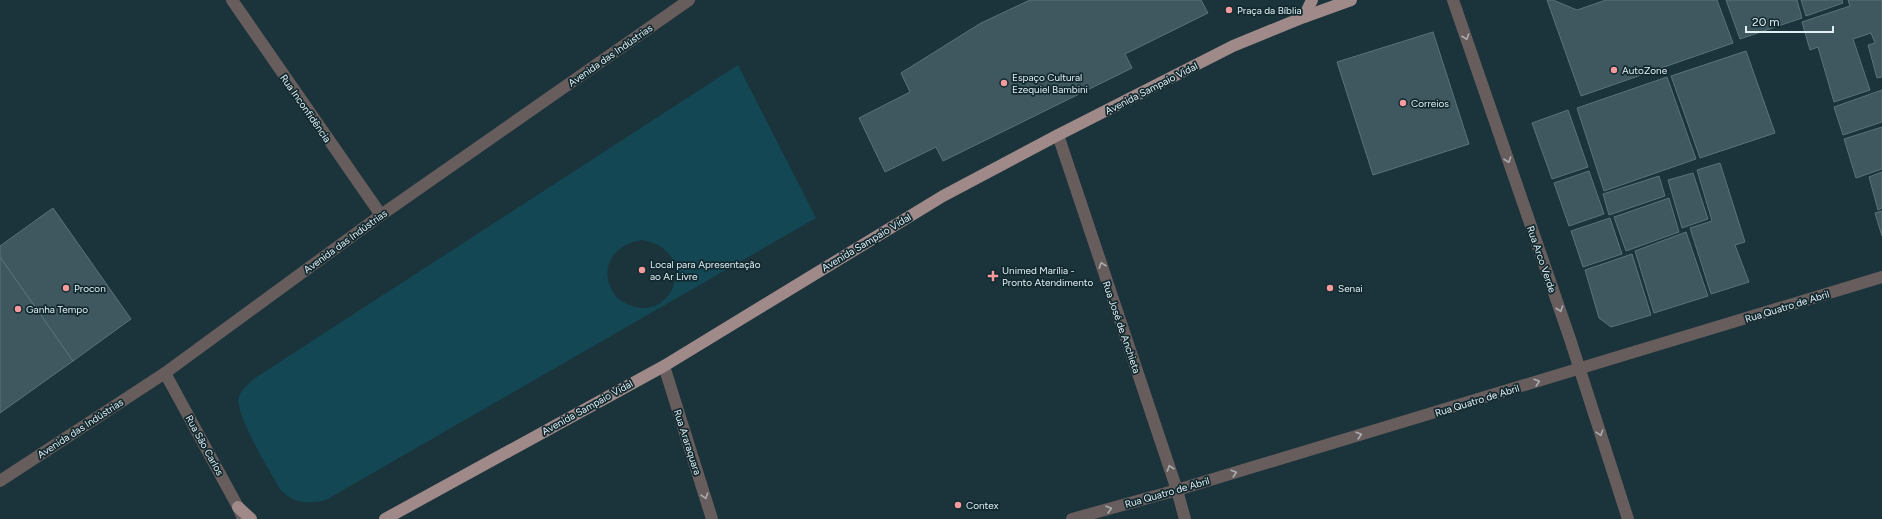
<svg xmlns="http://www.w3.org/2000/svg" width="1882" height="519" viewBox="0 0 1882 519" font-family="Figtree,sans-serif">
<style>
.grass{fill:#134754;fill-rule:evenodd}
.building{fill:#3f575e;stroke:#5a737a}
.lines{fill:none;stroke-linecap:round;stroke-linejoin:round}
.minor{stroke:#685d5d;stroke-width:12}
.major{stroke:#9f8989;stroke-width:12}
.oneway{stroke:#abadb0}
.poi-dot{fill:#f59b9d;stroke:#11292f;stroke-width:1.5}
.labels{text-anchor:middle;stroke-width:3.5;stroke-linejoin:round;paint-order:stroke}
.poi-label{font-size:10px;fill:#e1eff4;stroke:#11292f;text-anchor:start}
.street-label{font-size:10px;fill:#e1eff4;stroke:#11292f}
</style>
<rect width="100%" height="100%" fill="#1b333a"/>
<path class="grass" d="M 738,65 L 816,218 L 326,500 C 308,504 293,504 280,489 C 271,473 233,412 239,396 C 242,389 249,383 255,378 ZM 642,240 C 701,250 673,324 630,305 C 623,303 617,299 613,292 C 598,267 615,244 642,240 Z"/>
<g class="building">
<polygon points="1030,0 1201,0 1208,13 1125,54 1132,68 943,161 936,147 885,172 859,118 910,92 901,73 981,23"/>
<polygon points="1547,0 1553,0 1577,10 1606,0 1717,0 1733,43 1581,96"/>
<polygon points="1726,0 1797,0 1802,18 1740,39"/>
<polygon points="1801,0 1842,0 1843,3 1806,16"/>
<polygon points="1848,0 1882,0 1882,77 1877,78 1868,45 1875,43 1871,33 1853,39 1870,90 1834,102 1818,47 1810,50 1802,22 1850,6"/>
<polygon points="1433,32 1469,144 1373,175 1337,62"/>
<polygon points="1746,51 1775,133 1700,158 1671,76"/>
<polygon points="1667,77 1696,159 1604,191 1577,108"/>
<polygon points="1882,90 1882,122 1843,135 1834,107"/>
<polygon points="1568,110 1588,167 1552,179 1532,123"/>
<polygon points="1882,127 1882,169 1856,178 1844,139"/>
<polygon points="1720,163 1745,242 1735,245 1749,282 1711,294 1690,228 1712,221 1697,170"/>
<polygon points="1589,171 1604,214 1569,226 1554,183"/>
<polygon points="1882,172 1882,208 1878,210 1869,177"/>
<polygon points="1693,173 1708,219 1682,228 1668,180"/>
<polygon points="1659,176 1665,196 1609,215 1603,194"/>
<polygon points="1669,198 1679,232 1626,251 1614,217"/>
<polygon points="53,208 131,319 73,361 0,257 0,246"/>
<polygon points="1882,211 1882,236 1875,213"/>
<polygon points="1610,218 1622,254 1583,267 1571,231"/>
<polygon points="1686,232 1708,296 1654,313 1635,251"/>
<polygon points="1632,254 1651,315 1611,327 1599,318 1585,270"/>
<polygon points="0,257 73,361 0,413"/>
</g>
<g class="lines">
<g class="minor">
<polyline points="232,0 381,215"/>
<polyline points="1453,0 1570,339 1628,519"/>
<polyline points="1058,135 1177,490 1185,519"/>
<polyline points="664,366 712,519"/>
<polyline points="165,373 238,507 242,516"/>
<polyline points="0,481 165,373 381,215 689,0"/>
<polyline points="1072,519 1177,490 1882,277"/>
</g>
<g class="major">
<polyline points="1304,17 1312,0"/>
<polyline points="238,507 251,519"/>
<polyline points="385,519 664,366 943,196 1058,135 1233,46 1304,17 1351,0"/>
</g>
</g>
<defs><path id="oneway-chevron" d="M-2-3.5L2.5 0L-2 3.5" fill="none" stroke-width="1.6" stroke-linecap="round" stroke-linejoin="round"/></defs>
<g class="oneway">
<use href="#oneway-chevron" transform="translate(1466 37) rotate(71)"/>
<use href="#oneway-chevron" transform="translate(1508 160) rotate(71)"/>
<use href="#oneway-chevron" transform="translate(1102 265) rotate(-109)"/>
<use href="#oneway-chevron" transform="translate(1560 309) rotate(71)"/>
<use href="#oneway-chevron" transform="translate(1537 382) rotate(-17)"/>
<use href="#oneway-chevron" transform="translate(1600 433) rotate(72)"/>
<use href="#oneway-chevron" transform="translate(1359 435) rotate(-17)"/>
<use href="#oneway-chevron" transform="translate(1170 468) rotate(-109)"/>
<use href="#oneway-chevron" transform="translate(1234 473) rotate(-17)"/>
<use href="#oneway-chevron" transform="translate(705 496) rotate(72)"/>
<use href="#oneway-chevron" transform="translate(1109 509) rotate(-16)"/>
</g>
<g class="poi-dot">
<circle cx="1229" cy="10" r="4"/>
<circle cx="1614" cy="70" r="4"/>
<circle cx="1004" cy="83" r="4"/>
<circle cx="1403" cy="103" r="4"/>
<circle cx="642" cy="270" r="4"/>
<path d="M991 270h4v4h4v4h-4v4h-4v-4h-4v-4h4z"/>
<circle cx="66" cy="288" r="4"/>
<circle cx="1330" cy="288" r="4"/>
<circle cx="18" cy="309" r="4"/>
<circle cx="958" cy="505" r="4"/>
</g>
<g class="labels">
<g class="poi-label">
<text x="1237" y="14">Praça da Bíblia</text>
<text x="1622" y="74">AutoZone</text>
<text x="1012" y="81">Espaço Cultural<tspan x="1012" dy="12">Ezequiel Bambini</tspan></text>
<text x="1411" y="107">Correios</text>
<text x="650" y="268">Local para Apresentação<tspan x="650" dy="12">ao Ar Livre</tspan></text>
<text x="1002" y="274">Unimed Marília -<tspan x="1002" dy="12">Pronto Atendimento</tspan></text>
<text x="74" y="292">Procon</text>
<text x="1338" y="292">Senai</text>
<text x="26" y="313">Ganha Tempo</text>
<text x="966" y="509">Contex</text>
</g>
<g class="street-label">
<text transform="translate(610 55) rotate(-35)" y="4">Avenida das Indústrias</text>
<text transform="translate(1151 88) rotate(-27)" y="4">Avenida Sampaio Vidal</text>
<text transform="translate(306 108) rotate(55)" y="4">Rua Inconfidência</text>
<text transform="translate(345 241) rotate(-36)" y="4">Avenida das Indústrias</text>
<text transform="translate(866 242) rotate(-31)" y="4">Avenida Sampaio Vidal</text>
<text transform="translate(1542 259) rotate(71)" y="4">Rua Arco Verde</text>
<text transform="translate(1787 306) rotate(-17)" y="4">Rua Quatro de Abril</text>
<text transform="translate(1122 327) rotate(71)" y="4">Rua José de Anchieta</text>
<text transform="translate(1477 400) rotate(-17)" y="4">Rua Quatro de Abril</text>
<text transform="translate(587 407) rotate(-29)" y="4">Avenida Sampaio Vidal</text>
<text transform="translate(80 428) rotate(-33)" y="4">Avenida das Indústrias</text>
<text transform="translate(688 442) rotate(72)" y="4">Rua Araraquara</text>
<text transform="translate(205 445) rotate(61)" y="4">Rua São Carlos</text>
<text transform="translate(1167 492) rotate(-16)" y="4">Rua Quatro de Abril</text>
</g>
</g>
<path d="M1746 26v6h87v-6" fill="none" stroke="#e1eff4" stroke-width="2"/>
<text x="1752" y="26" font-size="12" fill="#e1eff4" stroke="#11292f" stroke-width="3" paint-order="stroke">20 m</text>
</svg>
